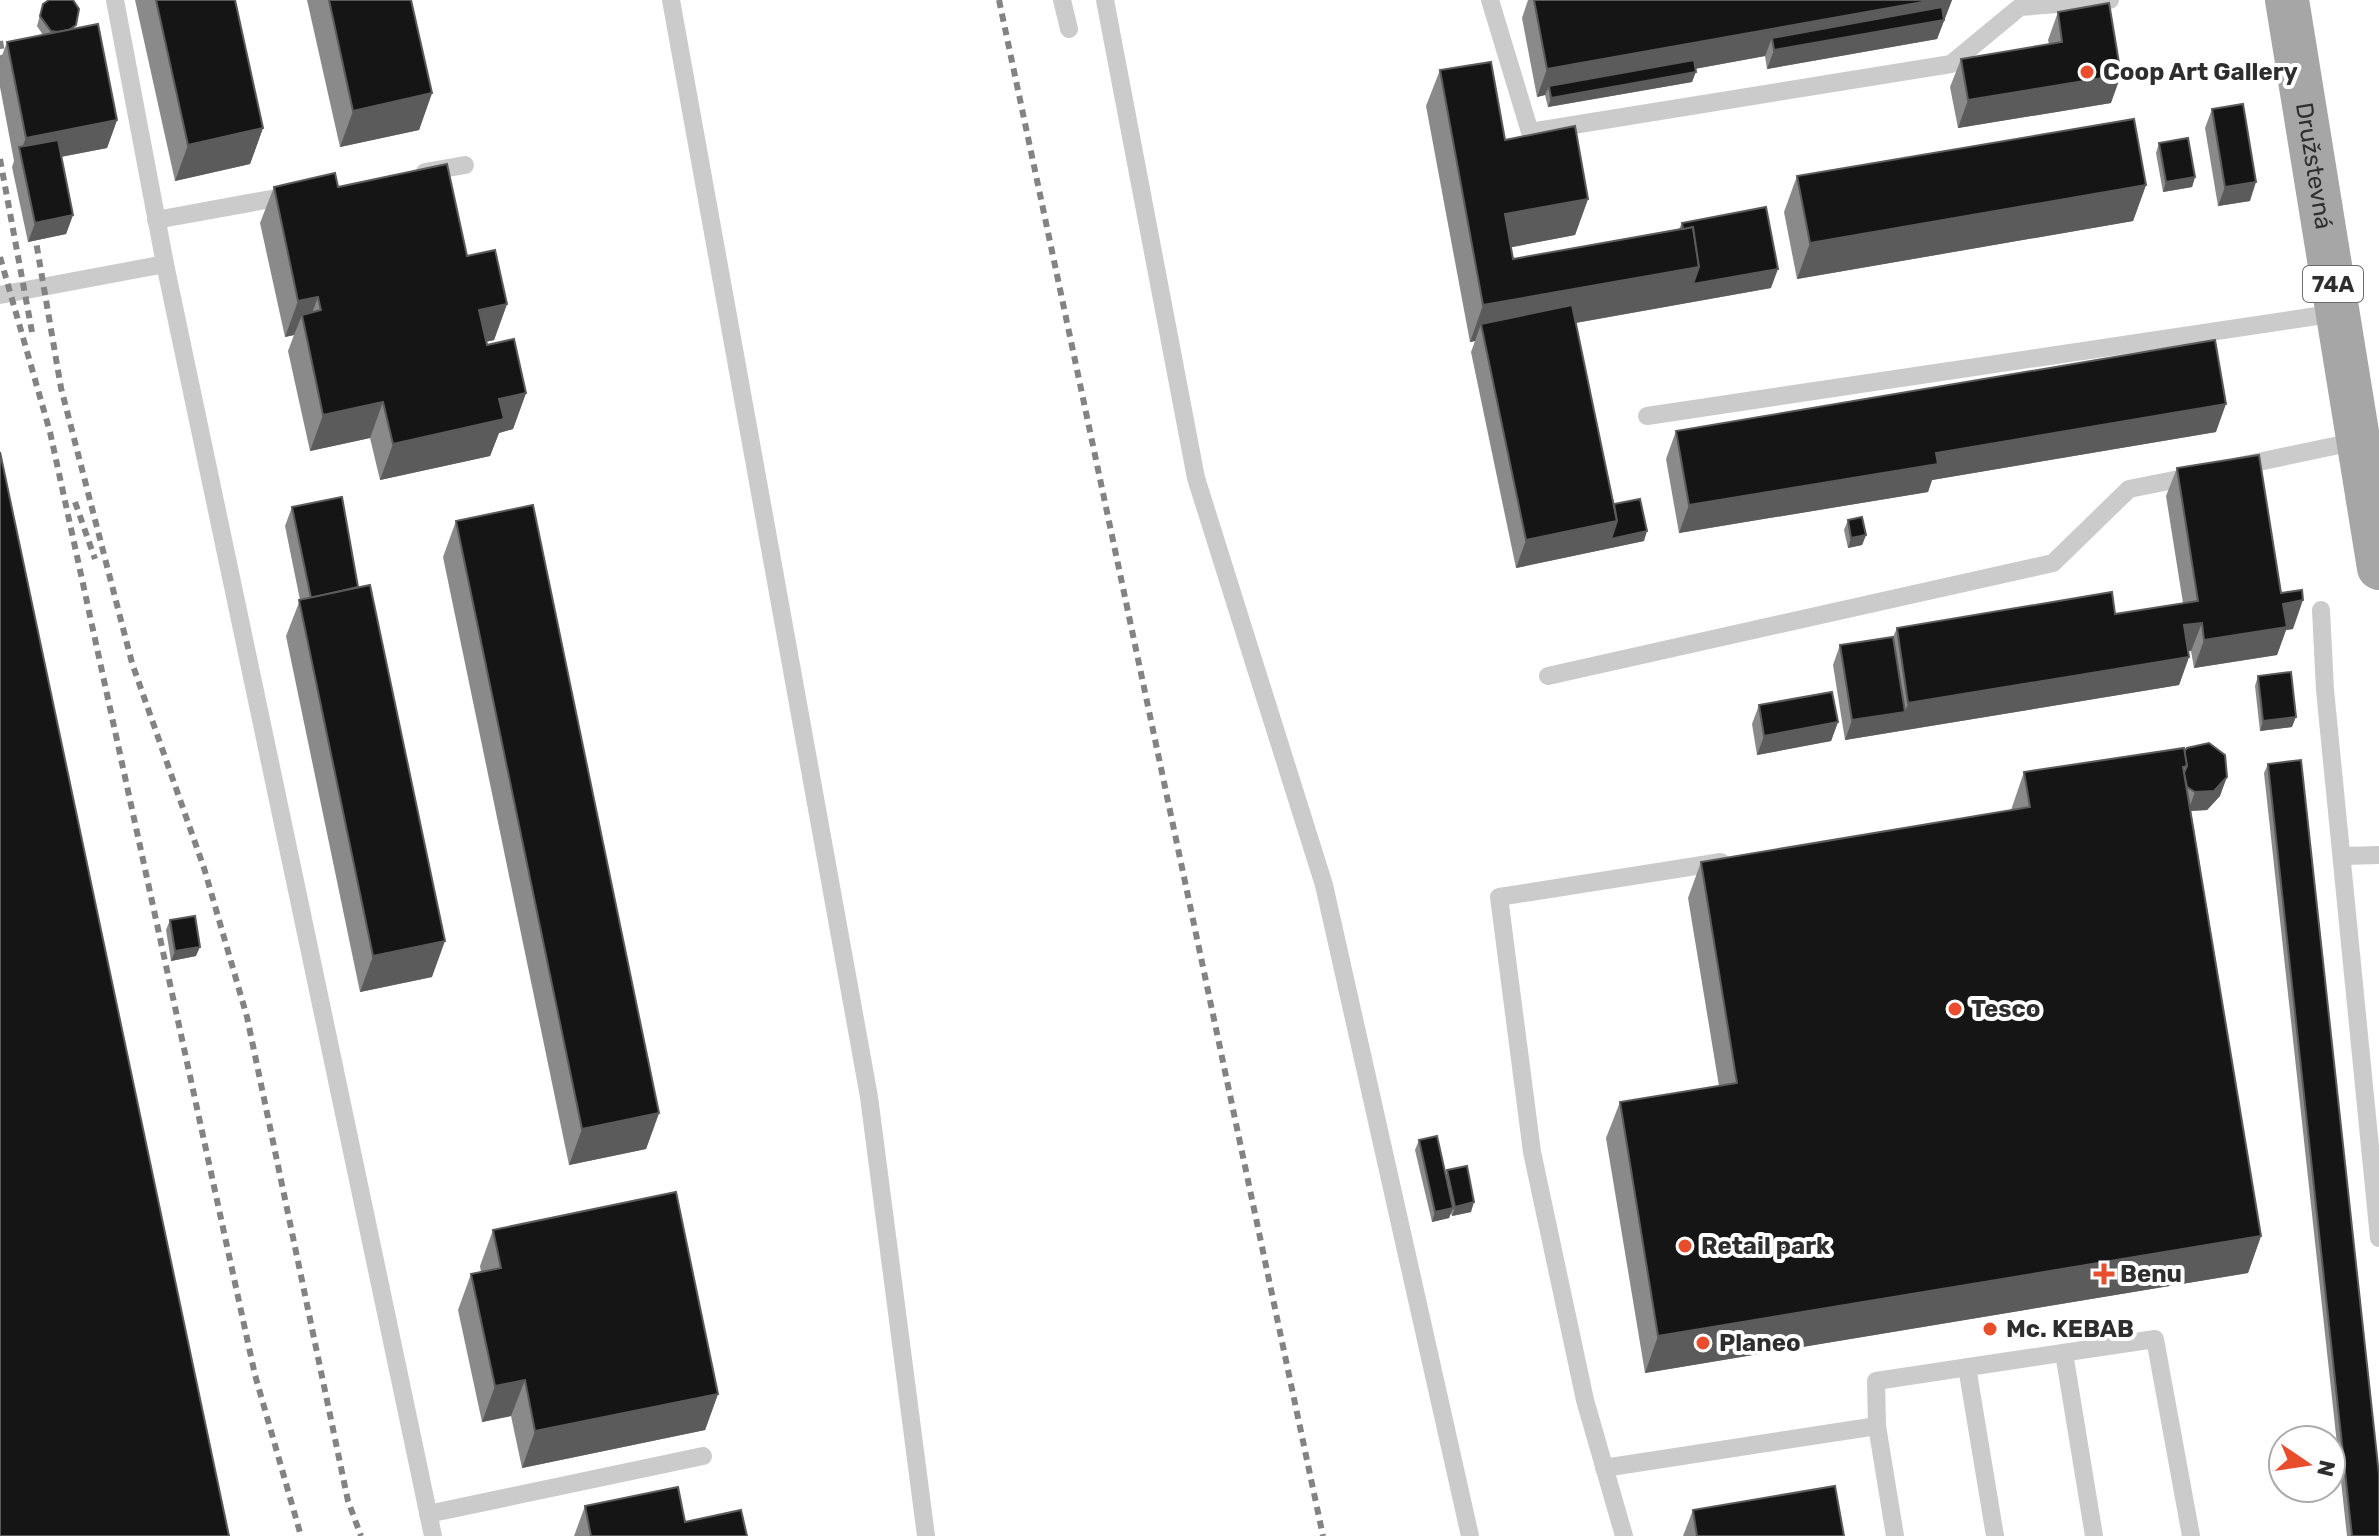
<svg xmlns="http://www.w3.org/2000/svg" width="2379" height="1536" viewBox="0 0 2379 1536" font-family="Rubik,sans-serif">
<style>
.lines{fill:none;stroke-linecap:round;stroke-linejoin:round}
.service{stroke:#cbcbcb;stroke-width:18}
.primary{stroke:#a6a6a6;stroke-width:44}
.rail{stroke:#838383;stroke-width:6;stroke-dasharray:8 6;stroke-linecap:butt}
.wall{fill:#8a8a8a}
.shaded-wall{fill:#5b5b5b}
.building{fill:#151515;stroke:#5b5b5b;stroke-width:2}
.poi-dot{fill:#e84d2c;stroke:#fff;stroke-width:3}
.labels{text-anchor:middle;stroke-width:8;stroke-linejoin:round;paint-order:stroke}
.shield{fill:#fff;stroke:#6d6d6d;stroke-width:2}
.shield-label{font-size:22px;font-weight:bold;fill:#2e2e2e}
.poi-label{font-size:24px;font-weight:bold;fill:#2e2e2e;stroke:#fff;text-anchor:start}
.street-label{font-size:24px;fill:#2e2e2e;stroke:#fff}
</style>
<rect width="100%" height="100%" fill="#fff"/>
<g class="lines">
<g class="service">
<polyline points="115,0 165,264"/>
<polyline points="671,0 869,1097 926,1536"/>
<polyline points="1062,0 1069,29"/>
<polyline points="1105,0 1196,478 1324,885 1470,1536"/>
<polyline points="1490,0 1530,132 1951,64 2020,7 2110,0"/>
<polyline points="425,172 465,165"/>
<polyline points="156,220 293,195"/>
<polyline points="0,295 165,264 433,1536"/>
<polyline points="1647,416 2337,313"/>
<polyline points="2239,466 2358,441"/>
<polyline points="2321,610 2325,690 2379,1238"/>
<polyline points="1548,676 2053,563 2129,489 2194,476"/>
<polyline points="2344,856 2379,855"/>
<polyline points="2064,1353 2094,1536"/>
<polyline points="1967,1367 1995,1536"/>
<polyline points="1604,1468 1877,1426"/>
<polyline points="428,1514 703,1456"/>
<polyline points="1624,1536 1585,1400 1532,1152 1499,897 1721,862"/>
<polyline points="1895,1536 1877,1426 1876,1381 2155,1339 2191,1536"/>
</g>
<path class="primary" id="s1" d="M 2287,0 L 2379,568"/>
<g class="rail">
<polyline points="999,0 1323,1536"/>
<polyline points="0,41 6,76"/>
<polyline points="0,159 32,332"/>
<polyline points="32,218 61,388 132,663 204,868 247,1017 348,1501 361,1536"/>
<polyline points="0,257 50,432 255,1375 301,1536"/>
<polyline points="75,502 95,559"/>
</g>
</g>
<g class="wall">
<polygon points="135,0 235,0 263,128 250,164 175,181"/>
<polygon points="307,0 411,0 432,93 419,130 340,147"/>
<polygon points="1528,0 1952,0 1937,39 1767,69 1765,56 1695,69 1692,82 1548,107 1545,95 1537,97 1522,18"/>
<polygon points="43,4 74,28 117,120 107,148 61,157 73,215 66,234 28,242 12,167 14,161 0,87 0,61 7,42 43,35 37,26"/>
<polygon points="2058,12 2111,103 1958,128 1950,87 1961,59 2049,44 2048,40"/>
<polygon points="1440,70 1505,140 1588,199 1575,235 1511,247 1513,259 1679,229 1682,223 1771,288 1576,323 1614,504 1644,541 1516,568 1471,352 1475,341 1470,342 1426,106"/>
<polygon points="2212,109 2250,201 2218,206 2205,128"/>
<polygon points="2159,143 2195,177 2192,187 2163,192 2156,153"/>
<polygon points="1797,176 2146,185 2133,221 1797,279 1784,212"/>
<polygon points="274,187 338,187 467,256 507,304 494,340 486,342 487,345 526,393 513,429 499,433 490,456 380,480 370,438 310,451 288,351 294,335 285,337 260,223"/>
<polygon points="1676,431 2216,432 1932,480 1928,492 1679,533 1666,459"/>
<polygon points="2177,468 2281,593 2293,629 2286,630 2277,655 2194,668 2191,651 2188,651 2189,657 2179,685 1845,740 1833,665 1840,645 1893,637 1897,628 2115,614 2183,603 2166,496"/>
<polygon points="292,507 432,977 360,992 286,636 300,600 285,526"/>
<polygon points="1848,520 1866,535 1862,545 1848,548 1844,530"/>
<polygon points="456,521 659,1113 646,1149 569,1165 443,557"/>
<polygon points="2258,676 2292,727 2260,731 2255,686"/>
<polygon points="1759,705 1838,722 1831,741 1757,755 1752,724"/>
<polygon points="2184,752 2220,796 2207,810 2191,811 2261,1236 2248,1273 1645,1373 1606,1138 1620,1102 1719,1086 1688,898 1701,862 2011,810 2024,772"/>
<polygon points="2268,764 2379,1536 2347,1536 2264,773"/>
<polygon points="170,920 196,956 171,961 166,930"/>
<polygon points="1419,1140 1446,1175 1447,1170 1471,1212 1452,1216 1451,1213 1449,1218 1432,1222 1415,1150"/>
<polygon points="493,1230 718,1394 705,1430 522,1468 511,1416 482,1422 458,1310 471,1274 481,1272 480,1266"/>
<polygon points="585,1506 685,1522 747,1536 574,1536"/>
<polygon points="1693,1510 1844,1536 1683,1536"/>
</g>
<g class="shaded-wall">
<polygon points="1934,0 1952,0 1937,39 1767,69 1774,50 1772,38 1765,56 1551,95 1549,86 1545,95 1537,97 1547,69"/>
<polygon points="1696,72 1692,82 1548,107 1551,98"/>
<polygon points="2121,75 2111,103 1958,128 1968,100"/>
<polygon points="432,93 419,130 340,147 353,111"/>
<polygon points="117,120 107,148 23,164 20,152 26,138"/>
<polygon points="263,128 250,164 175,181 188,145"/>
<polygon points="2195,177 2192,187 2163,192 2166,182"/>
<polygon points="2256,182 2250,201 2218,206 2225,187"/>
<polygon points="2146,185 2133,221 1797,279 1810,243"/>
<polygon points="1588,199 1575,235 1492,251 1505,214"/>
<polygon points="73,215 66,234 28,242 35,223"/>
<polygon points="1699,267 1778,269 1771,288 1484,339 1481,324 1475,341 1470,342 1483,305"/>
<polygon points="318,297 305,332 302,315 294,335 285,337 298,301"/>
<polygon points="507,304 494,340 466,346 479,310"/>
<polygon points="526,393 513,429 499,433 490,456 380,480 393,444 499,399"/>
<polygon points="383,402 370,438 310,451 323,415"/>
<polygon points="2226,404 2216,432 1932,480 1928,492 1679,533 1689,505 1936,453"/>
<polygon points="1617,521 1647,531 1644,541 1516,568 1526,540"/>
<polygon points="1866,535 1862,545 1848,548 1851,538"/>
<polygon points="2303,600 2293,629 2286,630 2277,655 2194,668 2204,640 2283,604"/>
<polygon points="2202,623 2191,651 2173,654 2184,625"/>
<polygon points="2189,657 2179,685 1845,740 1852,720 1905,712 1908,703"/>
<polygon points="2296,717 2292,727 2260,731 2263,721"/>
<polygon points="1838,722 1831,741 1757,755 1764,736"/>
<polygon points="2227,777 2220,796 2207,810 2188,811 2195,792"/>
<polygon points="445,941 432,977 360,992 373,956"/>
<polygon points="200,947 196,956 171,961 175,951"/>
<polygon points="659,1113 646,1149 569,1165 582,1129"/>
<polygon points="1474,1202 1471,1212 1452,1216 1455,1207"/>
<polygon points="1453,1208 1449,1218 1432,1222 1435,1212"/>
<polygon points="2261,1236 2248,1273 1645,1373 1658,1336"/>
<polygon points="525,1380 511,1416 482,1422 495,1386"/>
<polygon points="718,1394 705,1430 522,1468 535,1431"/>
</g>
<g class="building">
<polygon points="49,0 73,0 79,9 76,25 69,30 58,32 51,31 40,16 43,4"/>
<polygon points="156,0 235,0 263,128 188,145"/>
<polygon points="329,0 411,0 432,93 353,111"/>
<polygon points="1534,0 1934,0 1547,69"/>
<polygon points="2109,3 2121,75 1968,100 1961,59 2062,42 2058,12"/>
<polygon points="1942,7 1944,20 1774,50 1772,38"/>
<polygon points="98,24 117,120 26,138 7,42"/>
<polygon points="1694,60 1696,72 1551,98 1549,86"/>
<polygon points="1491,62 1505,140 1575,126 1588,199 1505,214 1513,259 1693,227 1699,267 1483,305 1440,70"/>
<polygon points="2243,104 2256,182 2225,187 2212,109"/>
<polygon points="2134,119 2146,185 1810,243 1797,176"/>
<polygon points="2188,138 2195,177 2166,182 2159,143"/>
<polygon points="58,140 73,215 35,223 19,147"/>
<polygon points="447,164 467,256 495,250 507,304 479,310 487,345 514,339 526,393 499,399 504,419 393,444 383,402 323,415 302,315 321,310 318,297 298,301 274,187 335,173 338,187"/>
<polygon points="1766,207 1778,269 1693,284 1699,267 1693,227 1683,229 1682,223"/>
<polygon points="1572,305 1617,521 1526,540 1481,324"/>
<polygon points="2215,340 2226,404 1936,453 1938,464 1689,505 1676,431"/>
<polygon points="0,452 229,1536 0,1536"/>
<polygon points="2259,455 2281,593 2302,590 2303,600 2283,604 2287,627 2204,640 2202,623 2184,625 2189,657 1908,703 1897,628 2112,592 2115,614 2198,601 2177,468"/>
<polygon points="342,497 358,587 311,598 292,507"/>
<polygon points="1640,499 1647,531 1611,539 1617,521 1614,504"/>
<polygon points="533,505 659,1113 582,1129 456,521"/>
<polygon points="1862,517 1866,535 1851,538 1848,520"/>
<polygon points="370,585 445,941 373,956 299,600"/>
<polygon points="1893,637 1905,712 1852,720 1840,645"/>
<polygon points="2291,672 2296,717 2263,721 2258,676"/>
<polygon points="1832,692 1838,722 1764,736 1759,705"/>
<polygon points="2209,743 2225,755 2227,777 2214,791 2195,792 2187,787 2184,773 2187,766 2184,752 2187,748"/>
<polygon points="2184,748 2187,766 2183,767 2261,1236 1658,1336 1620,1102 1737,1083 1701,862 2030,807 2024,772"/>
<polygon points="2301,760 2379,1475 2379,1536 2352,1536 2268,764"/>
<polygon points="195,916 200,947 175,951 170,920"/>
<polygon points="1437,1136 1453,1208 1435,1212 1419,1140"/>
<polygon points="1467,1166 1474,1202 1455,1207 1447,1170"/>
<polygon points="676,1192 718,1394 535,1431 525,1380 495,1386 471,1274 501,1268 493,1230"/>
<polygon points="1835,1486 1844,1536 1697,1536 1693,1510"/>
<polygon points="678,1487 685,1522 741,1510 747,1536 591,1536 585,1506"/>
</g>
<g class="poi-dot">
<circle cx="2087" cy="72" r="8"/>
<circle cx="1955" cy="1009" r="8"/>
<circle cx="1685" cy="1246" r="8"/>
<path d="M2100 1262h8v8h8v8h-8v8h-8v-8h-8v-8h8z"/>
<circle cx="1990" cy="1329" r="8"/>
<circle cx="1703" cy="1343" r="8"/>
</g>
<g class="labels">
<rect class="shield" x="2303" y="266" width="60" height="36" rx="6"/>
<g class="shield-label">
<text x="2333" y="292">74A</text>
</g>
<g class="poi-label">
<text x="2103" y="80">Coop Art Gallery</text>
<text x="1971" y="1017">Tesco</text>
<text x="1701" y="1254">Retail park</text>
<text x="2120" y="1282">Benu</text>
<text x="2006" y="1337">Mc. KEBAB</text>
<text x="1719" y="1351">Planeo</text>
</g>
<g class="street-label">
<text dy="8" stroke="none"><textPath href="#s1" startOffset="168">Družstevná</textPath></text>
</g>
</g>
<g transform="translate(2307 1464) rotate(103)"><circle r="38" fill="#ffffff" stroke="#ababab" stroke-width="2"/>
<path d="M0-6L14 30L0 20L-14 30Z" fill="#e84d2c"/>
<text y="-12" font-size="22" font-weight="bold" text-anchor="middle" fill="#2e2e2e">N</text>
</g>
</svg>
